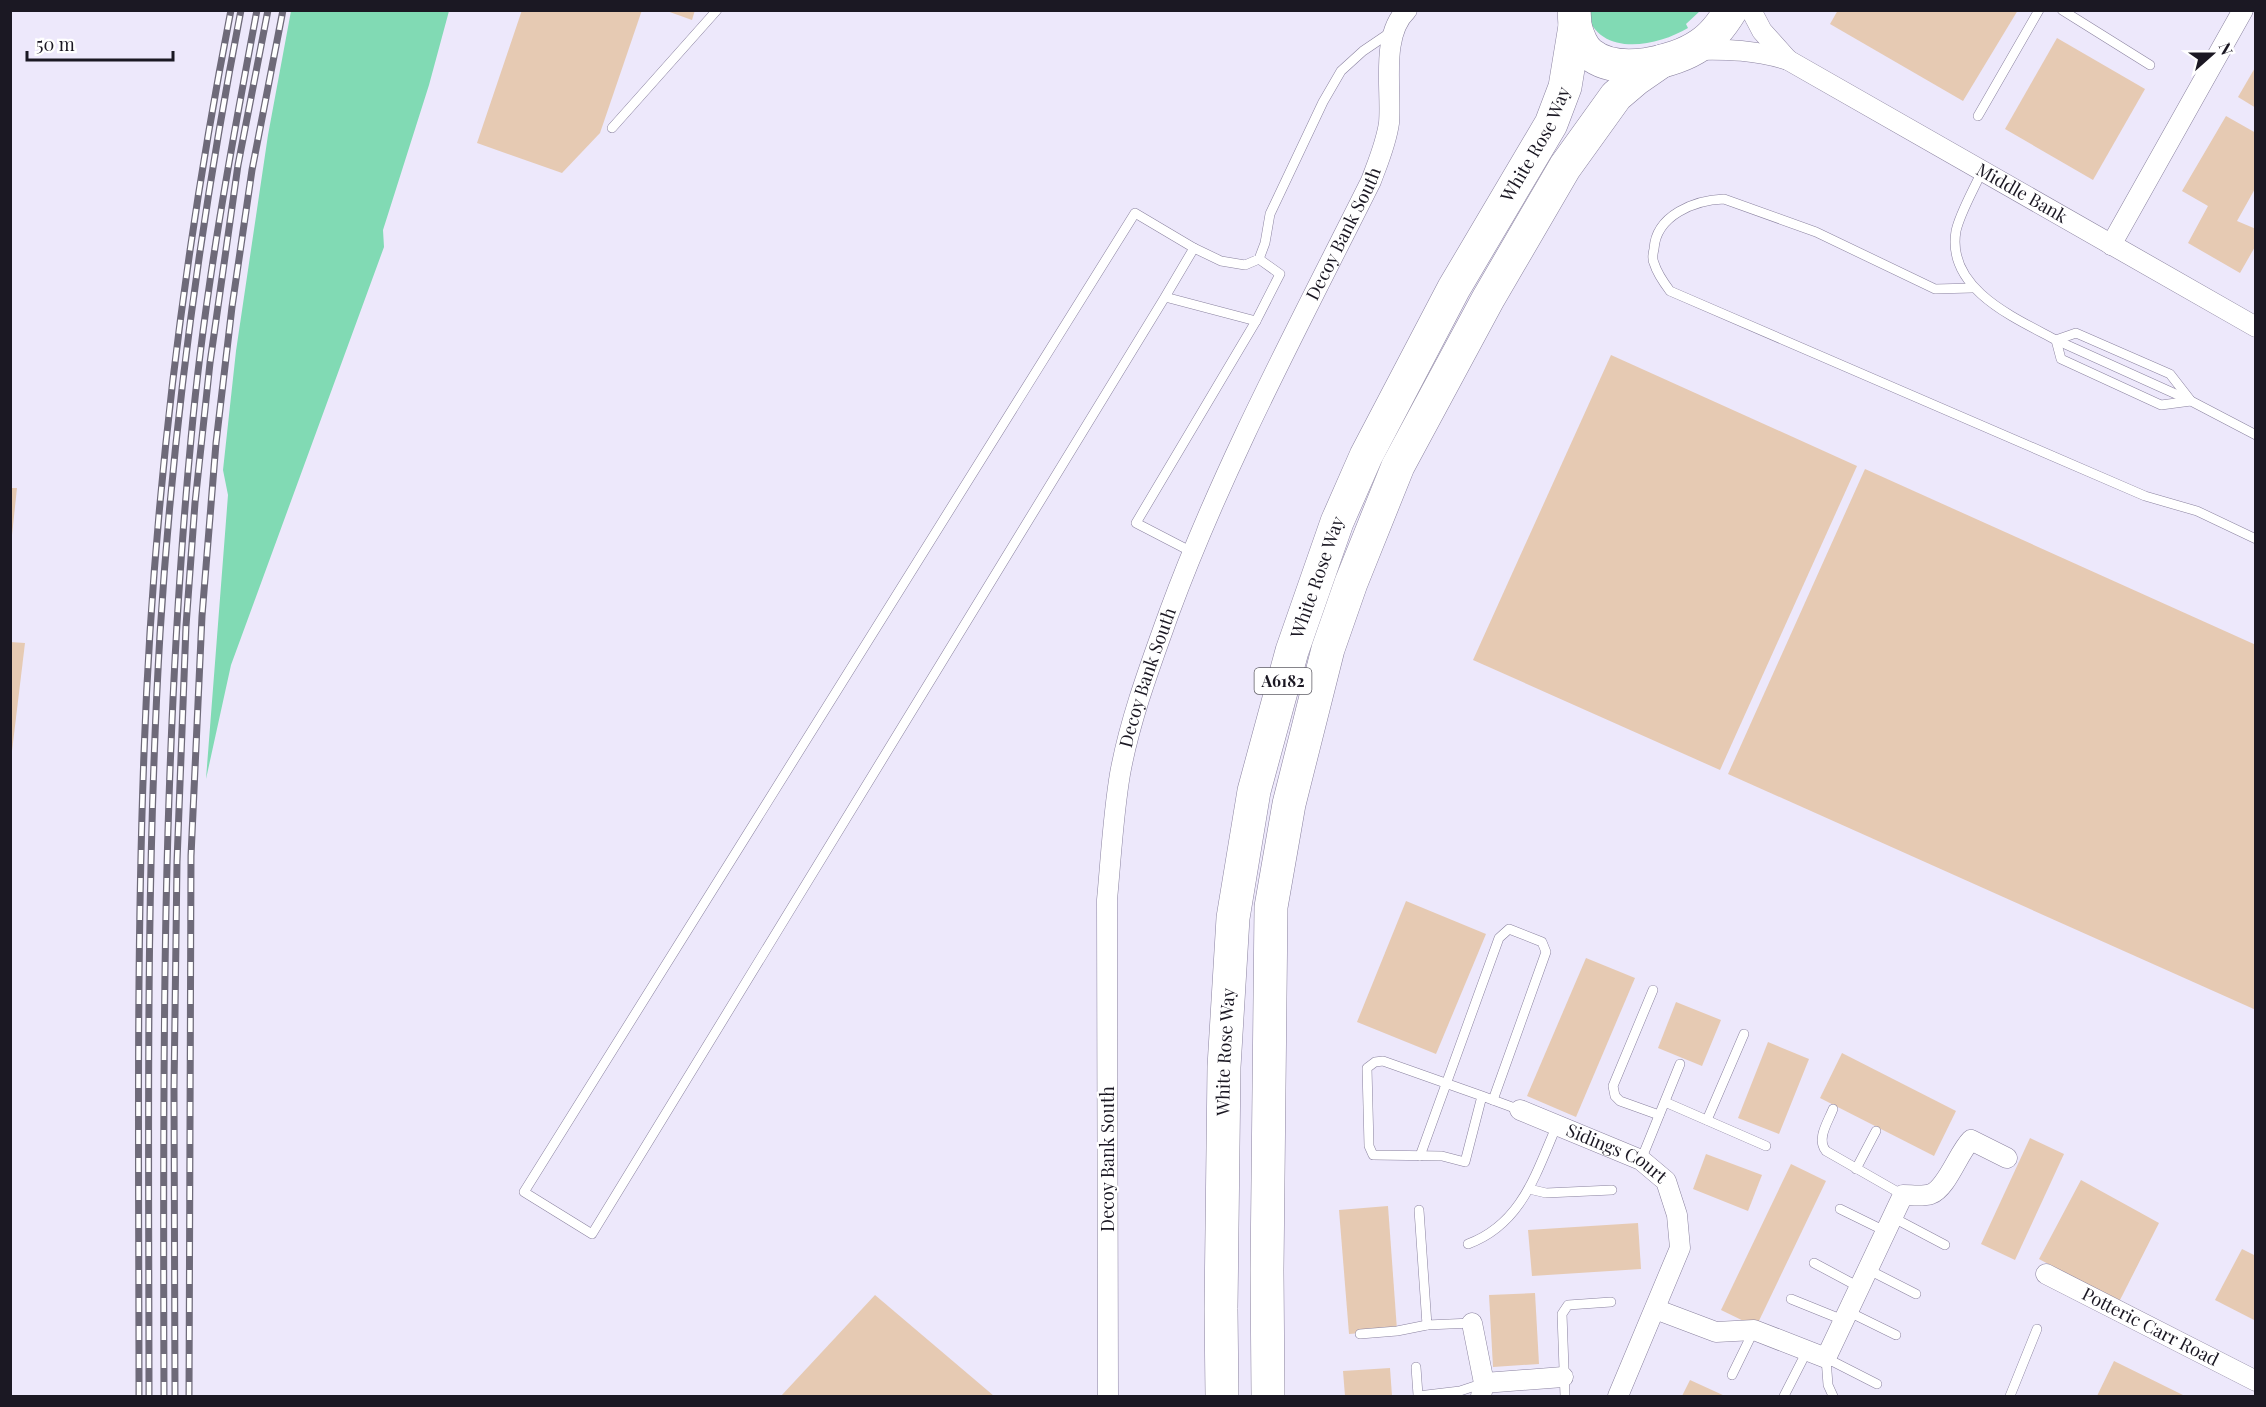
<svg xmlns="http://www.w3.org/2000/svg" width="2266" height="1407" viewBox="0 0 2266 1407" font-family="'Playfair Display',serif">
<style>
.green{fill:#81dab4}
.building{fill:#e6cab3}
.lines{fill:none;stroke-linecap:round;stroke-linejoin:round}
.lane-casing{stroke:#8a829f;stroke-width:10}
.street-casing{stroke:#8a829f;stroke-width:21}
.highway-casing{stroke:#8a829f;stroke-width:34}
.lane{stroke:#fff;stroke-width:9}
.street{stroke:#fff;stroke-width:20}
.highway{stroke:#fff;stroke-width:33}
.rail-casing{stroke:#6e6a79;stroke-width:7}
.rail{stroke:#fff;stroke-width:4.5;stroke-dasharray:14;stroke-linecap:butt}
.labels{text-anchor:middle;stroke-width:4.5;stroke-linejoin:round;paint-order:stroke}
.shield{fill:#fff;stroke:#5f5d65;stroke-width:1.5}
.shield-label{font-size:16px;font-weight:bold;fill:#1b1823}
.street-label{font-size:18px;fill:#1b1823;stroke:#fff}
</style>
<rect width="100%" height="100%" fill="#ede8fb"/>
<g class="green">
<polygon points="291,11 449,11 429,85 383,230 384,247 231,665 206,779 228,495 223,470 236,351 268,135"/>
<path d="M 1586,11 L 1706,11 L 1705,12 L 1700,11 L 1686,24 L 1688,28 C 1656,47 1598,58 1586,11 Z"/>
</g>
<g class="building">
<polygon points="522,10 642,10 600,133 562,173 477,143"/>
<polygon points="664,10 695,10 692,20"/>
<polygon points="1838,10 2018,10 1963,101 1830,24"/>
<polygon points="2057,38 2145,89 2093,180 2005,129"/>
<polygon points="2256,66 2256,108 2238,97"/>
<polygon points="2226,116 2256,133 2256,187 2237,221 2256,229 2256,245 2240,273 2188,243 2208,206 2182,191"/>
<polygon points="1611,355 1857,466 1720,770 1473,660"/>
<polygon points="1865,469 2256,645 2256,1010 1728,774"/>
<polygon points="10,488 17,488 12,535 10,534"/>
<polygon points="10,642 25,643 12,751 10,751"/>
<polygon points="1406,901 1486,934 1436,1054 1357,1022"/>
<polygon points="1586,958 1635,978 1576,1117 1527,1096"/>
<polygon points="1676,1002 1721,1020 1702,1066 1658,1048"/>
<polygon points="1768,1042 1809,1059 1779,1134 1738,1118"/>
<polygon points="1842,1053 1956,1111 1934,1156 1820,1098"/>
<polygon points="2030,1138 2064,1154 2015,1260 1981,1244"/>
<polygon points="1706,1154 1762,1175 1748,1211 1693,1189"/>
<polygon points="1791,1164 1826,1181 1756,1327 1721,1310"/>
<polygon points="2081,1180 2159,1223 2119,1302 2039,1259"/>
<polygon points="1388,1206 1397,1330 1349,1334 1339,1210"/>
<polygon points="1638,1223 1641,1269 1532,1276 1528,1230"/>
<polygon points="2242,1249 2256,1256 2256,1321 2215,1300"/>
<polygon points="1535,1293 1539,1364 1493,1367 1489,1295"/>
<polygon points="875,1295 994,1396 781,1396"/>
<polygon points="2114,1361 2185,1396 2097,1396"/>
<polygon points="1390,1368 1392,1396 1345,1396 1343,1371"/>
<polygon points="1690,1380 1725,1396 1682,1396"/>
</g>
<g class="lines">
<g class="lane-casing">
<g id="lane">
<polyline points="2062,10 2150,65"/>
<polyline points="1978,116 2039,10"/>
<polyline points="612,128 717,10"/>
<path d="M 1982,171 C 1974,189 1960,213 1956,231 C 1946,289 2015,318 2056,340 L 2076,333 L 2170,374 L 2191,401"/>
<polyline points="1194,248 1221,261 1245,265 1259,259 1265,243 1270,214 1323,102 1341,71 1363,51 1391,32"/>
<path d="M 1972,288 L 1935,289 L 1816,232 L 1724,199 C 1695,200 1656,215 1654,249 C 1653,253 1652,259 1654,263 C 1657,273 1664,283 1670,291 L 2145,496 L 2197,511 L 2256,539"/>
<polyline points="1165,297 1194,248 1135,213 524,1192 592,1234 1165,297 1256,321"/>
<polyline points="2056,340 2061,359 2161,405 2191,401 2256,435"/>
<polyline points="2056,340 2189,400"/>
<polyline points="1192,552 1136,523 1256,321 1280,274 1259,259"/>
<polyline points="1653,990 1613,1086 1615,1096 1620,1101 1659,1115"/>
<polyline points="1482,1096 1465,1162 1442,1156 1373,1155 1369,1146 1367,1068 1375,1062 1383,1061 1482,1096 1520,1110"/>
<polyline points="1665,1102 1766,1146"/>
<path d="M 1833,1109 C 1828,1122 1816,1139 1826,1151 L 1903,1195"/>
<polyline points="1707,1120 1744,1034"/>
<polyline points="1420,1156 1499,938 1509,929 1542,942 1546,952 1493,1100"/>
<polyline points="1641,1160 1680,1064"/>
<polyline points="1856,1169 1876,1131"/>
<polyline points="1529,1189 1546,1193 1612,1190"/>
<polyline points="1840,1209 1885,1231"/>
<polyline points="1419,1210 1427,1325 1472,1323"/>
<polyline points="1892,1217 1945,1245"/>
<path d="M 1468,1244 C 1522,1224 1536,1173 1557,1125"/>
<polyline points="1814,1263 1859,1287"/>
<polyline points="1867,1269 1916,1294"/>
<polyline points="1791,1299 1843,1320"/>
<polyline points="1847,1311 1896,1335"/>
<polyline points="1360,1334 1397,1331 1427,1325"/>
<polyline points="1826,1358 1877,1384"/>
<polyline points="1826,1358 1828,1385 1833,1396"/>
<polyline points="1416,1367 1418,1395"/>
<polyline points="1732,1375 1754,1330"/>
<polyline points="1418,1396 1460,1391 1484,1383"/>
<polyline points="1565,1396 1562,1314 1568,1305 1611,1302"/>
<polyline points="1784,1396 1807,1351"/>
<polyline points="2010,1396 2037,1329"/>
</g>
</g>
<g class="street-casing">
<g id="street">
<polyline points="1751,10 1762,31 1788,60"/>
<path id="s1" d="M 1695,50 C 1727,49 1756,50 1788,60 L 2256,327"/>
<polyline points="2111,245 2243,10"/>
<path id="s2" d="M 1520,1110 L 1641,1160 L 1666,1181 L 1677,1215 L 1680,1248 L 1618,1396"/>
<path id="s3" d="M 2046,1274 L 2256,1381"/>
<path d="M 1655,1309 L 1716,1332 L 1754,1330 L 1826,1358 L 1903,1195 C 1912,1195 1922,1197 1931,1194 C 1947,1188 1958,1153 1971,1140 L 2007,1158"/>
<polyline points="1472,1323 1484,1383 1481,1396"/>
<polyline points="1484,1383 1563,1377"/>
<path id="s4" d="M 1108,1396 L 1107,900 C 1111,858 1113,816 1120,774 C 1130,719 1150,666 1169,613 C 1224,464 1300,323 1371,181 C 1378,162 1386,144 1389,123 C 1392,90 1380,35 1407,10"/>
</g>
</g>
<g class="highway-casing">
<g id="highway">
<path d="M 1575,26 C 1578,36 1581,47 1590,54 C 1617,76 1674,63 1700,45 C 1713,37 1723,23 1731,10"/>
<path id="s5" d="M 1222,1396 L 1221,1309 L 1224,1067 L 1233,918 L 1254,791 L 1292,651 L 1337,522 L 1366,456 L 1454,288 L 1551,124 L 1565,87 L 1575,26 L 1574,10"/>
<polyline points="1268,1396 1267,1271 1271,907 1289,804 1328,649 1351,583 1398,466 1488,299 1565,167 1616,96 1636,79 1662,61"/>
</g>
</g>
<use href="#lane" class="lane"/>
<use href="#street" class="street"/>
<use href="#highway" class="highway"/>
<g class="rail-casing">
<g id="rail">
<path d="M 139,1396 C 139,1182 136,967 144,753 C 153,503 183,256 231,10"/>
<path d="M 149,1396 C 149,1143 145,888 160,634 C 173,424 201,217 241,10"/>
<path d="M 164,1396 C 163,1077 161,757 191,439 C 204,295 230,153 257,10"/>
<polyline points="175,1396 174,1089 177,862 186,626 195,503 210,363 238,165 268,10"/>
<polyline points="189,1396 191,856 202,616 216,443 232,307 252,170 283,10"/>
</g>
</g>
<use href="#rail" class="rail"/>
</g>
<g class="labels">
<rect class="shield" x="1254.5" y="668" width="57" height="26" rx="4.5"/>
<g class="shield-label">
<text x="1283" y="687">A6182</text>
</g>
<g class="street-label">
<text dy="6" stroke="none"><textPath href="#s5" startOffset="1316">White Rose Way</textPath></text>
<text dy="6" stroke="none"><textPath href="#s1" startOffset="363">Middle Bank</textPath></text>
<text dy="6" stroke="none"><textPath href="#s4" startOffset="1209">Decoy Bank South</textPath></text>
<text dy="6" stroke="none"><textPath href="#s5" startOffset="830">White Rose Way</textPath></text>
<text dy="6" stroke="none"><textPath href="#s4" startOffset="723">Decoy Bank South</textPath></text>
<text dy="6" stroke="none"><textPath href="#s5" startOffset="344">White Rose Way</textPath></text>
<text dy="6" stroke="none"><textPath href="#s2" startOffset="106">Sidings Court</textPath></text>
<text transform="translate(1108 1159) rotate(-90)" y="6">Decoy Bank South</text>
<text dy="6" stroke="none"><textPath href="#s3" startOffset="117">Potteric Carr Road</textPath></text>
</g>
</g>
<rect width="2266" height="1407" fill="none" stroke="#1b1823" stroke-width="24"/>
<g transform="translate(2212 54) rotate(69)" stroke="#ffffff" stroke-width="4.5" paint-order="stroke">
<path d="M0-4.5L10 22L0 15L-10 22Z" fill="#1b1823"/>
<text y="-9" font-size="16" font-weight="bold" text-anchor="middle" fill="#1b1823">N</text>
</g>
<path d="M27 51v9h146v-9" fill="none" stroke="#1b1823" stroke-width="3"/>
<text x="36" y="51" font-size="18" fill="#1b1823" stroke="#ffffff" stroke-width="4.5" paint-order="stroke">50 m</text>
</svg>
